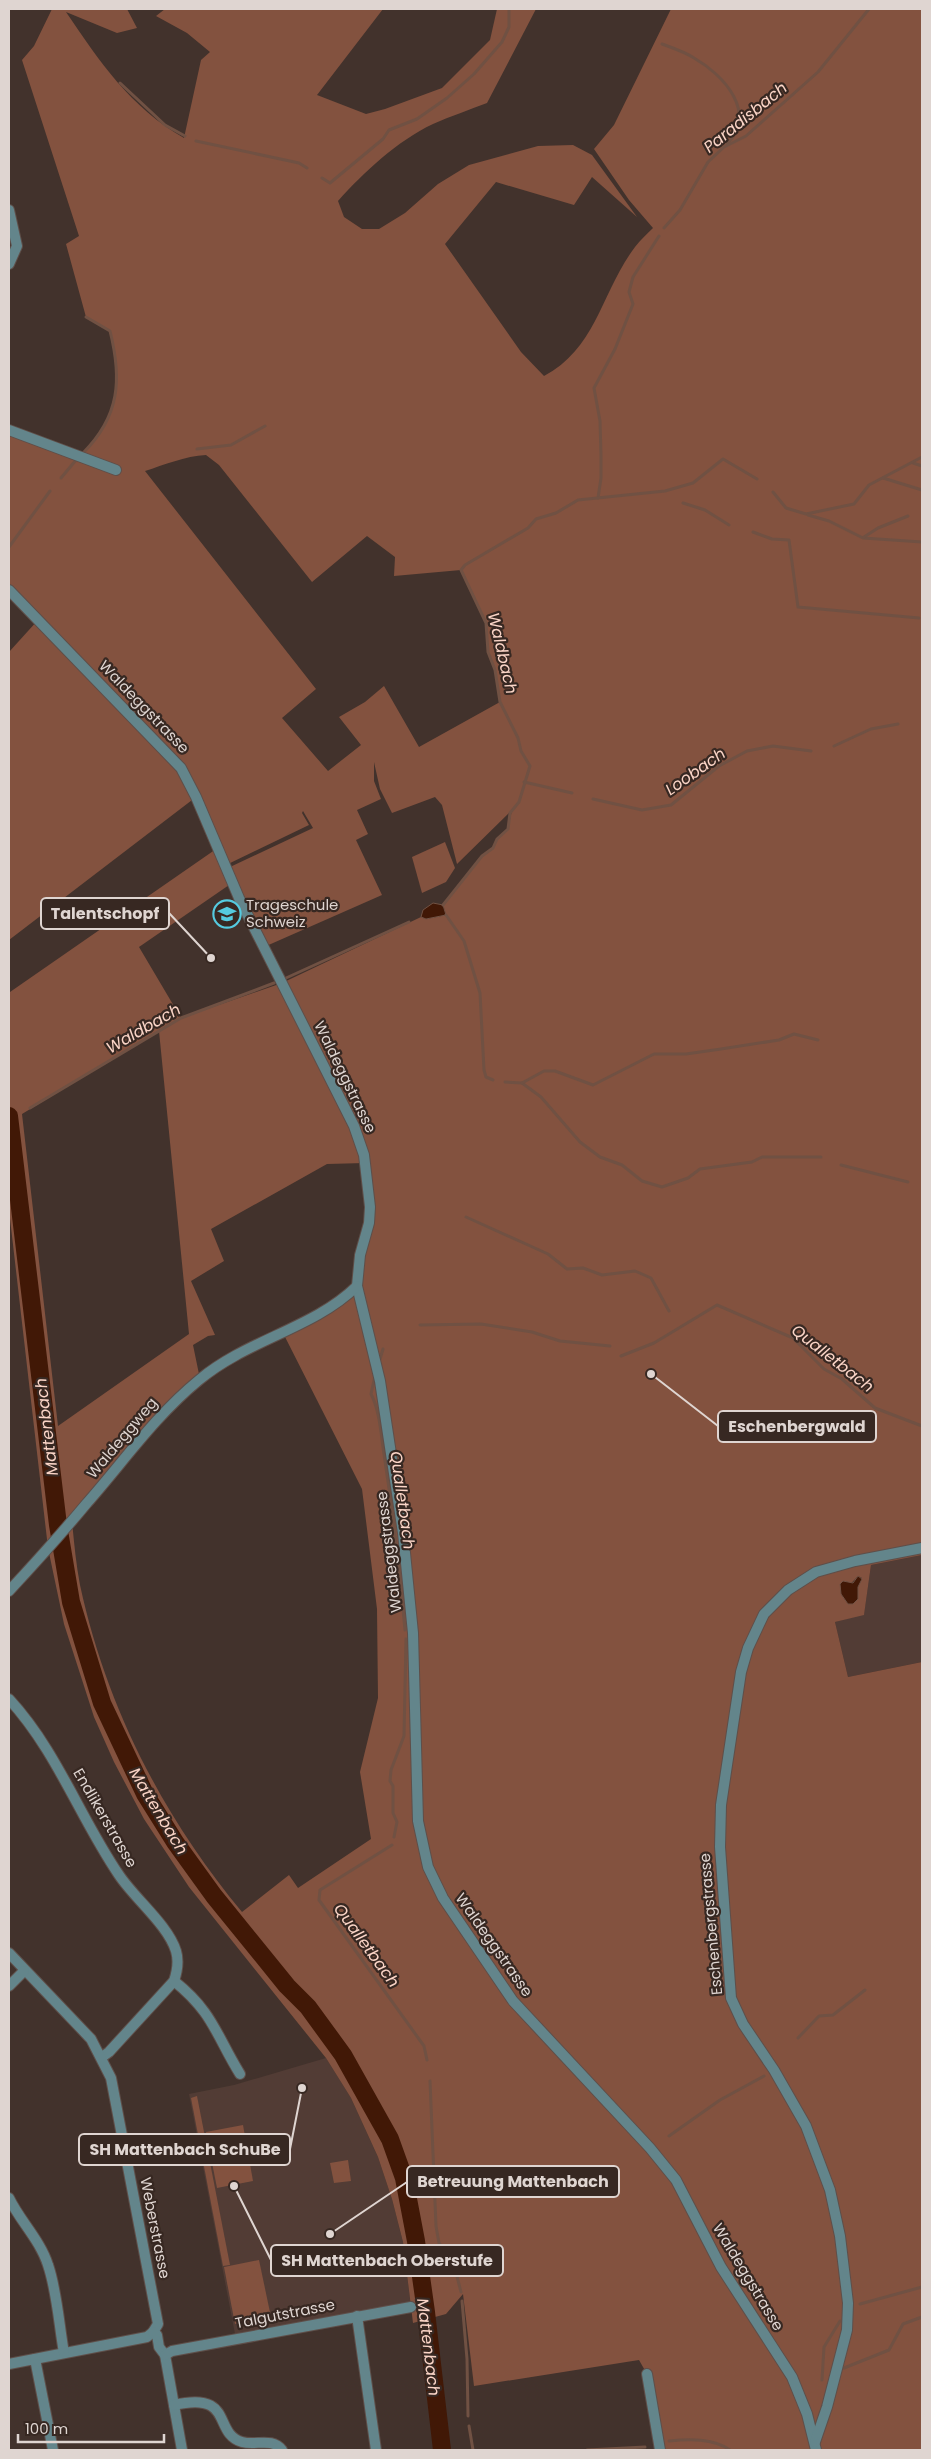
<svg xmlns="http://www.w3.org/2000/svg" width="931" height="2459" viewBox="0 0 931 2459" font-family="Poppins,sans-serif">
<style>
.built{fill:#523c35}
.green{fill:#83523f;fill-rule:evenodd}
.water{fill:#411806;stroke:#705143}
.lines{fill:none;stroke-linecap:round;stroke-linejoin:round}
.stream{stroke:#705143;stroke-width:3}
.river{stroke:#411806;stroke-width:18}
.minor-casing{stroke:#5e4f4a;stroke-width:12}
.minor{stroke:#63858b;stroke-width:10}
.labels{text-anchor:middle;stroke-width:4.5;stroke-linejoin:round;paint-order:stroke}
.street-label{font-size:15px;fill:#dfd5d1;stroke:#372822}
.poi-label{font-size:15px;fill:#dfd5d1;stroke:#372822;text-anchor:start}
.water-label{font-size:16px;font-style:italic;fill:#fbd5c7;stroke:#372822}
.leader{fill:none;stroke:#dfd5d1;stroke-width:2}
.callout-dot{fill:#dfd5d1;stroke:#372822;stroke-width:2}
.callout{fill:#372822;stroke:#dfd5d1;stroke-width:2}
.callout-label{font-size:16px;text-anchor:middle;font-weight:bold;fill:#dfd5d1}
</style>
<rect width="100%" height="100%" fill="#42322c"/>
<g class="built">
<polygon points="922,1555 922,1662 848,1677 835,1622 864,1614 871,1565"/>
<polygon points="326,2058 351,2098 378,2157 392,2199 403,2242 411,2307 236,2339 189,2094 234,2085"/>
</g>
<g class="green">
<path d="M 52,9 L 127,9 L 137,28 L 117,33 L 66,12 C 100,62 130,107 184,138 L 201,60 L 210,52 L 187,33 L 156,16 L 165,9 L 383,9 L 317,95 L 366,114 L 385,109 L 442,88 L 490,40 L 497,9 L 536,9 L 487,103 C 469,110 451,116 433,124 C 397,141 364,172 338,201 L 344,217 L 362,229 L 379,229 L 405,213 L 438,184 L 469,165 L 538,146 L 573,145 L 592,155 L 637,217 L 592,177 L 574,205 L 496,182 L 445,244 L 521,352 L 544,376 C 597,348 601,292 635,247 C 640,240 647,234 653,228 L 629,200 L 594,149 L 614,125 L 671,9 L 922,9 L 922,1555 L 871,1565 L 864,1615 L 835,1622 L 848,1677 L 922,1662 L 922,2450 L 660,2450 L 647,2374 L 639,2360 L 474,2386 L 463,2294 L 446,2314 L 413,2323 L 403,2242 L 392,2199 L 378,2157 L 351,2098 L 326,2058 L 189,1887 L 144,1819 L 114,1762 L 94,1717 L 64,1624 L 48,1548 L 9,1210 L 9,985 L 10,992 L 219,847 L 196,797 L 9,940 L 9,652 L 38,620 L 9,590 L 9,430 L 83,453 C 119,416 122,379 110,331 L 86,317 L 66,244 L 79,236 L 22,60 L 34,46 ZM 206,455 L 219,465 L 312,582 L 367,536 L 395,557 L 394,576 L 461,570 L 486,623 L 488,652 L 495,670 L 500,702 L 419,747 L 384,686 L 365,702 L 339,717 L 361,745 L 328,771 L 282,718 L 316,689 L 145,471 C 164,465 185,456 206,455 ZM 374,762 L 380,789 L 392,813 L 435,797 L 442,805 L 457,864 L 512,810 L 508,829 L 497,839 L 493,848 L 482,856 L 443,905 L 446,915 L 426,919 L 421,917 L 282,983 L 181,1018 L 139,947 L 232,883 L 226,865 L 309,825 L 302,813 L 303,811 L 313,828 L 230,867 L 264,947 L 382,895 L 356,840 L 368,834 L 357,810 L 381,799 L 374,781 ZM 159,1031 L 189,1334 L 58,1426 L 22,1114 ZM 365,1163 L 369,1223 L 350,1293 L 282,1331 L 362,1489 L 377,1609 L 378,1698 L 360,1772 L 371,1839 L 298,1888 L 289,1875 L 242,1912 C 163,1817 106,1706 80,1585 C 76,1564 74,1542 72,1521 L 200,1379 L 193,1345 L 208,1336 L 215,1335 L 191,1281 L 224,1261 L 211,1229 L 327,1164 ZM 858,1576 L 862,1578 L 858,1587 L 858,1599 L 853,1604 L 848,1604 L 841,1594 Z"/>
<polygon points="445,842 455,868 446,882 422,893 412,857"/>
<polygon points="197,2096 230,2265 223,2266 191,2098"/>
<polygon points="243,2125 253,2181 217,2188 206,2132"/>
<polygon points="348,2160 351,2181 334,2183 330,2163"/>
<polygon points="259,2260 271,2317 235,2324 224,2267"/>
</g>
<g class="water">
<polygon points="433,903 443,905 446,915 426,919 421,917 423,910"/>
<polygon points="858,1576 862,1579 858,1587 858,1599 853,1604 848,1604 841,1594 840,1584 843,1581 853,1583"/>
</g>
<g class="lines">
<g class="stream">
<path d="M 662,44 C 673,48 685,52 694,58 C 724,75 758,113 727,144"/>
<polyline points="120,83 165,125 185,136"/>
<polyline points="196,141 299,163 307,168"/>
<polyline points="322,178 330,183 383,139 389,130 417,119 447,98 474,74 502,42 509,27 509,9"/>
<polyline points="664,228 680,210 708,162 724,147 746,136 818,72 869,9"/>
<polyline points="197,449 231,445 265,426"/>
<path d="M 83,453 C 120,416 122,379 110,331 L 86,317"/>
<polyline points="913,463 922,466"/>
<polyline points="61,478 76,460"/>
<polyline points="883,478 922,490"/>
<polyline points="773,492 786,508 806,514 854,504 869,485 922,457"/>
<polyline points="598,498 601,478 601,455 600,421 594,388 615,349 633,304 629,292 633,277 659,236"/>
<polyline points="683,503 705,510 729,525"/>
<polyline points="808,515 829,521 863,538 922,542"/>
<polyline points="753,532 772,539 789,540 798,607 919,618"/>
<polyline points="864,537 878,528 908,516"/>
<polyline points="9,547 50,491"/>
<polyline points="834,746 871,729 898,724"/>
<polyline points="524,782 572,793"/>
<polyline points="593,799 642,810 671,805 719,766 747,751 773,746 811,751"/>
<polyline points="443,905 482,856 493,848 497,839 508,829 510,813 519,802 530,766 521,751 518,738 500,702 495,670 488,652 486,623 461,570 465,565 528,528 536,519 556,513 578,500 665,491 693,483 723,459 757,479"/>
<polyline points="446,915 464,941 480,993 484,1070 486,1077 493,1080"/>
<polyline points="286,978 409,922"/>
<polyline points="505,1082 522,1083 541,1097 580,1142 600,1157 622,1165 642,1181 662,1187 688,1178 700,1169 752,1162 762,1157 821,1157"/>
<polyline points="522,1083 544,1071 555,1071 593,1085 654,1054 686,1054 721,1049 779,1040 794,1034 818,1040"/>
<polyline points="30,1108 181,1018 274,983"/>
<polyline points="9,1121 14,1118"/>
<polyline points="841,1165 908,1182"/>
<polyline points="466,1217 548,1254 567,1269 583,1268 602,1275 635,1271 651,1278 669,1311"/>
<polyline points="420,1325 481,1324 532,1332 560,1341 610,1346"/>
<polyline points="621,1356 654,1343 717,1305 793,1338 824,1369 842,1379 875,1408 922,1426"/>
<polyline points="380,1359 383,1349"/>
<path d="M 375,1376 L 371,1394 C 380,1411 381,1435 384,1454 C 393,1513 400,1571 405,1630"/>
<polyline points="394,1837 397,1822 393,1813 393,1786 390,1781 391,1770 404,1736 406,1639"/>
<polyline points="392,1845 320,1890 319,1900 424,2046 427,2060"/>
<polyline points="798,2038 819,2016 833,2015 865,1990"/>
<polyline points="430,2081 436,2226 439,2243 453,2261 461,2292"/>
<polyline points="669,2136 720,2100 764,2076"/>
<polyline points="420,2267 421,2265"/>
<polyline points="462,2301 467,2359 468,2416"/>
<polyline points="860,2304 922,2287"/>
<polyline points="844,2368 889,2350 903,2324 922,2317"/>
<polyline points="822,2380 824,2347 840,2321"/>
<polyline points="469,2426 473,2450"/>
<path d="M 669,2441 C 689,2439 713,2438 730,2450"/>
<polyline points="587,2450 645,2447"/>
</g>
<polyline class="river" points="9,1116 58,1525 71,1602 102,1703 145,1794 175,1842 214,1896 287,1986 308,2007 343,2055 390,2139 404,2178 416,2241 426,2312 442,2450"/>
<g class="minor-casing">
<g id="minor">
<polyline points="9,210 17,246 9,264"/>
<polyline points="9,430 116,470"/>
<polyline points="9,590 181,768 196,797 239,898 354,1126 364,1155 370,1207 369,1223 360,1255 357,1286 380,1381 403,1533 413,1633 418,1821 428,1867 443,1898 513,2001 650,2148 676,2180 721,2267 792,2377 807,2414 816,2450"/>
<path d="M 9,1591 C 36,1562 62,1533 87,1503 C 124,1461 155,1416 199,1380 C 248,1339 313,1329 357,1286"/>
<path d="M 9,1699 C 57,1751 80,1818 119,1875 C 135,1899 168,1925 176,1951 C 179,1961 177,1972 174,1981 L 109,2052 L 102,2057"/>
<polyline points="9,1953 91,2039 111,2078 158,2324 153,2332 147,2337 9,2364"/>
<path d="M 174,1981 C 213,2012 216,2035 240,2074"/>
<polyline points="9,1986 24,1971"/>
<path d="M 9,2198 C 20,2221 40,2240 48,2265 C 57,2291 59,2325 64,2353"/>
<polyline points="357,2316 376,2450"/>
<polyline points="153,2332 157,2335 159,2347 165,2355 182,2450"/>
<polyline points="165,2355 172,2351 411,2307"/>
<polyline points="35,2359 53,2450"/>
<polyline points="647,2374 660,2450"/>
<path d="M 174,2405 C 235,2391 212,2433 242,2442 C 256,2446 272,2437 282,2450"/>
<polyline points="815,2442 827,2407 847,2330 848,2303 840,2236 830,2190 806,2126 774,2070 743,2024 731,1998 720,1847 721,1805 741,1672 748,1648 764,1614 788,1590 816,1572 855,1561 922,1548"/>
</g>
</g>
<use href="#minor" class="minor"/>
</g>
<defs>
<g id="school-ring" transform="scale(1.4375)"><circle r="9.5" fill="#372822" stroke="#55cadf" stroke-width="1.5"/><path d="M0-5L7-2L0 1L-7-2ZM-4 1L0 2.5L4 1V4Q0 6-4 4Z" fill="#55cadf"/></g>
</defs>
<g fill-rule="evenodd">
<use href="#school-ring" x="227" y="914"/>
</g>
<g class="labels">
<g class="street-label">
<text transform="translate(144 707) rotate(46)" y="5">Waldeggstrasse</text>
<text transform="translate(345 1077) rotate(64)" y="5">Waldeggstrasse</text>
<text transform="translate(122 1438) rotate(-50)" y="5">Waldeggweg</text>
<text transform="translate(389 1552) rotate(-97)" y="5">Waldeggstrasse</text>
<text transform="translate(105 1818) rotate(60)" y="5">Endlikerstrasse</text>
<text transform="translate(711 1924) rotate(-95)" y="5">Eschenbergstrasse</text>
<text transform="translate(494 1945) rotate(55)" y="5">Waldeggstrasse</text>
<text transform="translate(155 2228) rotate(79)" y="5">Weberstrasse</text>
<text transform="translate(748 2277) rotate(59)" y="5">Waldeggstrasse</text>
<text transform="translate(285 2314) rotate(-11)" y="5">Talgutstrasse</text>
</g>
<g class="poi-label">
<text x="246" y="910">Trageschule<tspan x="246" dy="17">Schweiz</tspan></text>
</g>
<g class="water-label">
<text transform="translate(745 117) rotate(-39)" y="6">Paradisbach</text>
<text transform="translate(503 653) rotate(77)" y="6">Waldbach</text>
<text transform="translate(695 771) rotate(-35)" y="6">Loobach</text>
<text transform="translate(143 1028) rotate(-30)" y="6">Waldbach</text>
<text transform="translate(833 1358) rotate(38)" y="6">Qualletbach</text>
<text transform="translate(46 1427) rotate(-97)" y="6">Mattenbach</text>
<text transform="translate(403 1500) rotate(82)" y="6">Qualletbach</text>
<text transform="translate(159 1811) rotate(59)" y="6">Mattenbach</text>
<text transform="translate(367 1945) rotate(54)" y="6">Qualletbach</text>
<text transform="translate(429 2347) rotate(83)" y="6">Mattenbach</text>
</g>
</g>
<path class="leader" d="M211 958L169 913M651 1374L718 1426M302 2088L290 2149M330 2234L407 2182M234 2186L271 2260"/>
<g class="callout-dot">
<circle cx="211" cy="958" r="5"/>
<circle cx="651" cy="1374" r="5"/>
<circle cx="302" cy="2088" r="5"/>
<circle cx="330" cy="2234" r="5"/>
<circle cx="234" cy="2186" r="5"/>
</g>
<g class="callout">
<rect x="41" y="898" width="128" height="31" rx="5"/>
<rect x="718" y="1411" width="158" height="31" rx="5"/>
<rect x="79" y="2134" width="211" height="31" rx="5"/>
<rect x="407" y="2166" width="212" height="31" rx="5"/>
<rect x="271" y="2245" width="232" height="31" rx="5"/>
</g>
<g class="callout-label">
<text x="105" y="919">Talentschopf</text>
<text x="797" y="1432">Eschenbergwald</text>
<text x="185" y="2155">SH Mattenbach SchuBe</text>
<text x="513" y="2187">Betreuung Mattenbach</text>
<text x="387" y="2266">SH Mattenbach Oberstufe</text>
</g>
<rect width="931" height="2459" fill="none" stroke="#dfd5d1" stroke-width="20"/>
<path d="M18 2434v8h146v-8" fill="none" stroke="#dfd5d1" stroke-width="2.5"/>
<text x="25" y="2434" font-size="15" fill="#dfd5d1" stroke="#372822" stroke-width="4" paint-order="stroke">100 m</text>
</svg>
